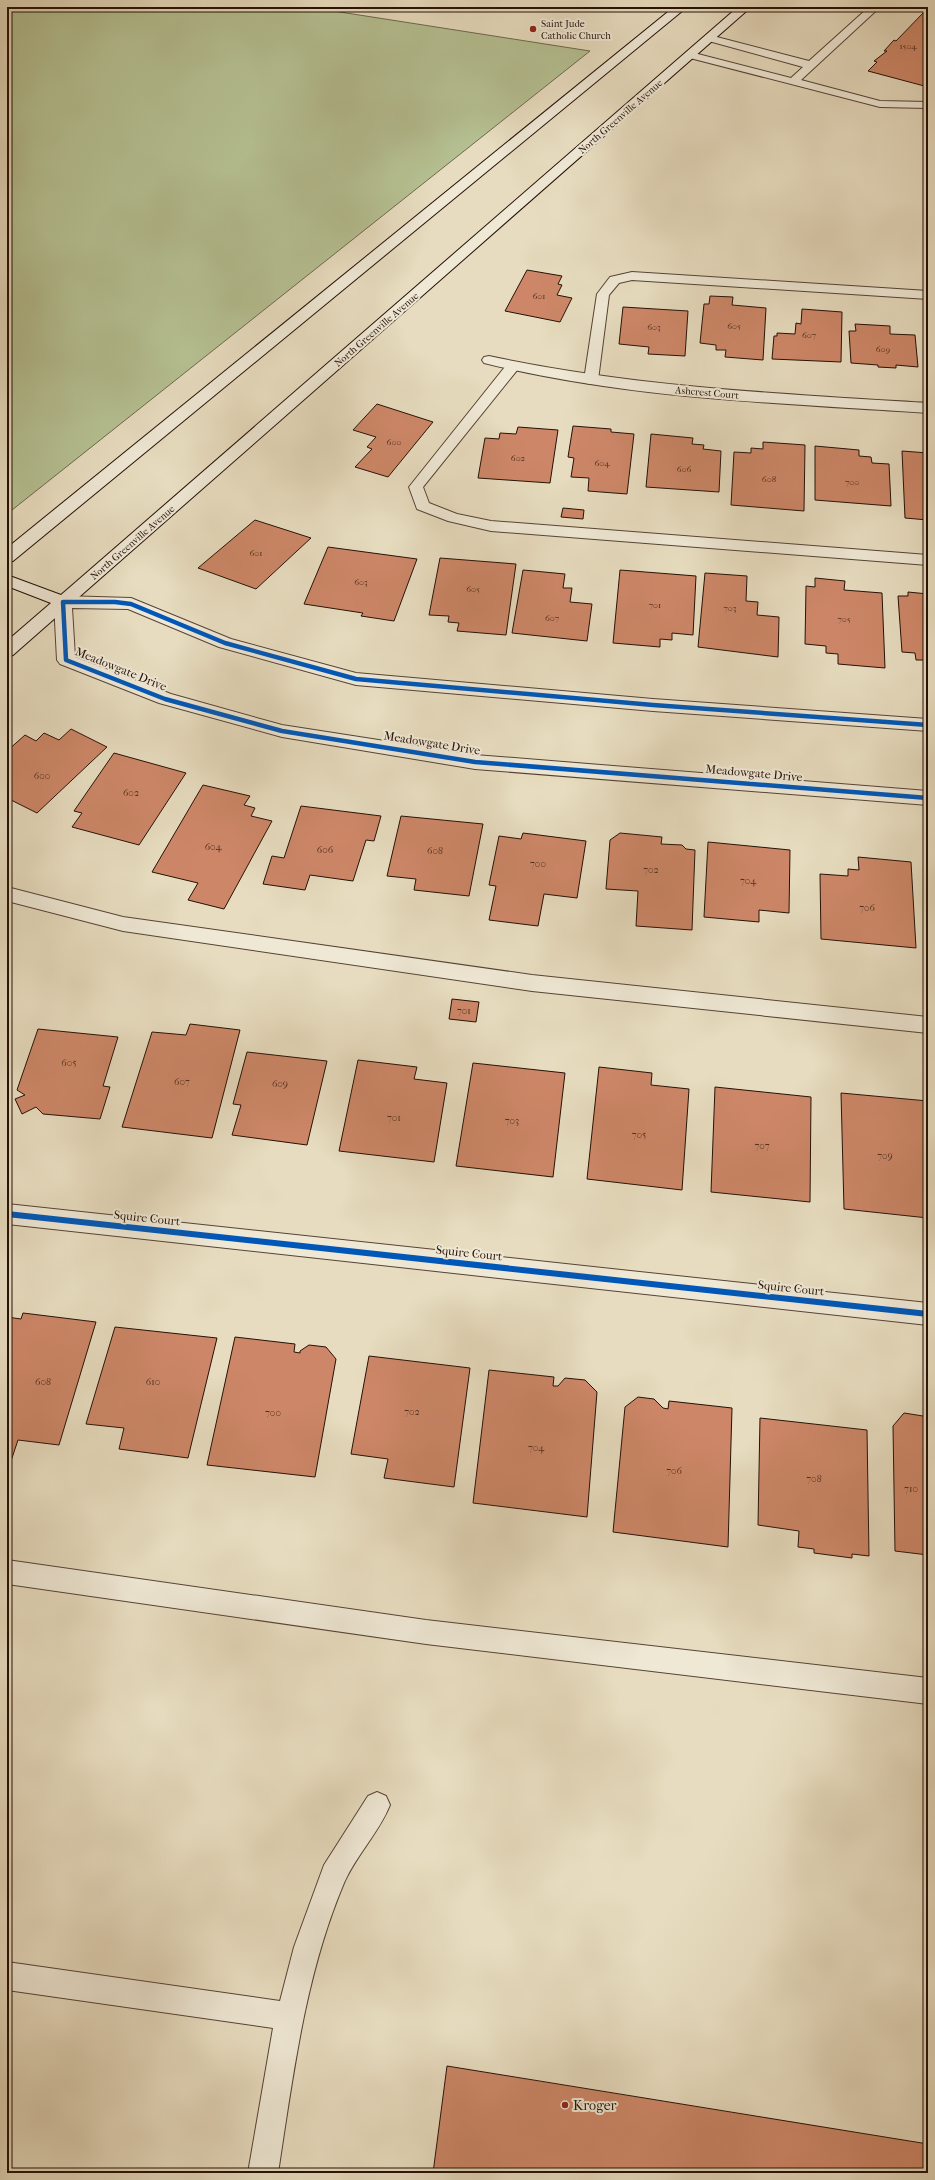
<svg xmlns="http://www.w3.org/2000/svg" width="935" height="2180" viewBox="0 0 935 2180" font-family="'IM FELL French Canon',serif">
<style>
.green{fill:#b5c092;stroke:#6d684c}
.building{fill:#cd8768;stroke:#251007}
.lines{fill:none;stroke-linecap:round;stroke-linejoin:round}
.service-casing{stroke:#564335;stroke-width:2}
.minor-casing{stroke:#564335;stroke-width:2}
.secondary-casing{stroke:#251007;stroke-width:2}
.service{fill:#efe8d5;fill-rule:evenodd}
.minor{fill:#efe8d5;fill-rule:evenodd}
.secondary{fill:#efe8d5;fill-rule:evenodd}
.cycleway-far1-casing{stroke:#efe8d5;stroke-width:6}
.cycleway-casing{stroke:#efe8d5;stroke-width:8}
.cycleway-far1{stroke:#0057b8;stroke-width:4.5}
.cycleway{stroke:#0057b8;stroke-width:6}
.poi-dot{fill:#8f2418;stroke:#efe8d5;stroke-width:1.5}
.labels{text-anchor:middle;stroke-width:4;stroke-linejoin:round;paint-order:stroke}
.far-number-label{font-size:9px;fill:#4f2e1f}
.far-poi-label{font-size:10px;fill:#251007;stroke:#efe8d5;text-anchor:start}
.far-street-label{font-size:10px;fill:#251007;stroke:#efe8d5}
.number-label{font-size:10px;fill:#4f2e1f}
.street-label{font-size:12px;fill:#251007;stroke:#efe8d5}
.near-poi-label{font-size:14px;fill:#251007;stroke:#efe8d5;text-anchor:start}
</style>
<rect width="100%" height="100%" fill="#e7dcbf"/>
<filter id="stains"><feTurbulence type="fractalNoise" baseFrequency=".005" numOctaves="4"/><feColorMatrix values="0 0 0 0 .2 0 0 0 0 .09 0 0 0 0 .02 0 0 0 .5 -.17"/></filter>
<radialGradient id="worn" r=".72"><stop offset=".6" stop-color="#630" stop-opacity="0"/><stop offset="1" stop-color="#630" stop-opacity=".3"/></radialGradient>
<polygon class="green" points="7,7 308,7 590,51 7,514"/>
<g class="building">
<polygon points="928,11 928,87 868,71 877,62 874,61 887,51 884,51 894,40 896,41 924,12"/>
<polygon points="527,270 562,276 558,284 562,285 557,295 572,298 560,322 505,311"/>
<polygon points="710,296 733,297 732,305 766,308 763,360 725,357 726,350 716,350 716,345 700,343 704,304 709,304"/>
<polygon points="623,307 688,311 685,356 648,354 649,347 619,344"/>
<polygon points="802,309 842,312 841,362 772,359 774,336 777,336 777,333 795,334 796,323 801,324"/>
<polygon points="855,324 890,326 890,334 915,335 918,367 896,365 896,368 878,367 878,365 851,363 849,331 856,331"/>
<polygon points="377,404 433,422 388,477 355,467 372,449 367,447 376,437 353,430"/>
<polygon points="573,426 611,429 611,432 634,434 627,494 588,491 589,478 571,477 574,458 568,457"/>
<polygon points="518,427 558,430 550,483 478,478 485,438 499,439 500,433 516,434"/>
<polygon points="651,434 693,438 692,444 704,445 703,449 721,451 719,492 646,487"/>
<polygon points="763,442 805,445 804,511 731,505 734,452 751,453 751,448 763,449"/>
<polygon points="815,446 859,450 859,456 871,457 872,463 889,464 891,506 815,500"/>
<polygon points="902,451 928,453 928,520 905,518"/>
<polygon points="563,508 584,510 583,519 561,517"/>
<polygon points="255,520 311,538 256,589 198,568"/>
<polygon points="328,547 417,559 394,621 361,616 363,613 304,604"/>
<polygon points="440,558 516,564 506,635 457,631 459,623 448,622 449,616 429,615"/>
<polygon points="523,570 565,574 563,588 572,588 570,602 592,604 587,641 512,633"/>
<polygon points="620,570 696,576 693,635 672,633 672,640 660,639 660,647 613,643"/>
<polygon points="705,573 747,576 746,601 758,602 757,615 779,617 778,657 698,647"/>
<polygon points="815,578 845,581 844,590 882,593 885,668 838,664 838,654 826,653 826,646 805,644 806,586 815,587"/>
<polygon points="908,592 928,594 928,660 916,660 915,653 902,652 898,596 908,596"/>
<polygon points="71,729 107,747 37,813 7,798 7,751 25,735 36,741 44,733 59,740"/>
<polygon points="114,753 186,773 139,845 72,827 82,813 74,811"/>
<polygon points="203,785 250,796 244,805 255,808 251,816 272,821 224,909 188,900 198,883 152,872"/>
<polygon points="301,806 381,816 374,841 366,840 353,881 310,875 305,890 263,884 272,856 284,858"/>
<polygon points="401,816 483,824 469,896 414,890 416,879 387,876"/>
<polygon points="523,833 586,841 577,898 544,894 538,926 489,920 496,886 489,885 499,836 521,839"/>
<polygon points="620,833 662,837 661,844 682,845 686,849 695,850 692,930 636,926 638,891 606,889 610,840"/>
<polygon points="708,842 790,850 789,913 759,910 759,922 704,917"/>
<polygon points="858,857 911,862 916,948 821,939 820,874 848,876 848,869 859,870"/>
<polygon points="452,999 479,1002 476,1022 449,1019"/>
<polygon points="190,1024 240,1030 212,1138 122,1127 152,1032 186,1035"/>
<polygon points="38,1029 118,1037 103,1086 110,1087 100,1119 43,1114 36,1107 22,1114 15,1099 25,1095 17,1090"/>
<polygon points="247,1052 327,1061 307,1145 232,1135 241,1105 233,1104"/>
<polygon points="358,1060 417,1067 414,1079 447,1083 434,1162 339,1151"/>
<polygon points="473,1063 565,1073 553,1177 456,1166"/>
<polygon points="599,1067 652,1073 651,1085 689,1089 682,1190 587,1179"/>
<polygon points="715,1087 811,1097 810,1202 711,1192"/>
<polygon points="841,1093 928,1101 928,1218 844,1209"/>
<polygon points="23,1313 96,1322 59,1445 18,1440 11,1461 7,1460 7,1317 21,1319"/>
<polygon points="115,1327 217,1338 188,1458 119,1449 124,1428 86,1424"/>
<polygon points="235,1337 295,1344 294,1352 300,1353 300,1351 309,1345 326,1347 336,1359 315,1477 207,1465"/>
<polygon points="369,1356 470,1368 454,1487 384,1478 388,1459 351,1454"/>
<polygon points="489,1370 554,1377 553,1386 558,1386 565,1378 585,1380 597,1392 587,1517 473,1503"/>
<polygon points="638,1397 654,1399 663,1408 668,1409 669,1401 732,1408 728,1547 613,1532 625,1407"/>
<polygon points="904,1413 923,1416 928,1422 928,1555 895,1551 893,1426"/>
<polygon points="760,1418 867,1430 869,1556 852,1554 852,1558 814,1553 814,1549 798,1547 799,1531 758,1525"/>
<polygon points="447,2066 928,2144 928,2173 433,2173"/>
</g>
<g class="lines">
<g class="service-casing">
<g id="service">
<polygon points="869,7 880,7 801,80 880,101 928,102 928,108 880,107 686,57 685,55 690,52 791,78 803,67 705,40 704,38 709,35 809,61"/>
<polygon points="632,272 928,291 928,299 632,280 619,283 609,295 598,380 591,384 586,383 584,380 597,294 610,277"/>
<polygon points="513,362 520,366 518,369 423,487 429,503 457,514 491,521 928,555 928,565 491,531 448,521 417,509 409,487 508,363"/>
<polygon points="7,887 123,917 532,975 928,1017 928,1033 532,991 123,931 7,901"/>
<polygon points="7,1560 426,1620 928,1678 928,1704 426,1644 7,1584"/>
<path d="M 377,1792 L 386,1796 L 390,1805 C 379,1833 356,1855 344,1883 C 305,1975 293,2076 278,2173 L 248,2173 L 273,2028 L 7,1990 L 7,1962 L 280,2001 L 294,1947 L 324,1865 L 368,1796 Z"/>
</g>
</g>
<g class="minor-casing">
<g id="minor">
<path d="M 489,356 C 634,387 780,394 928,403 L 928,413 C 780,403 629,399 484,363 L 482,360 L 484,357 Z"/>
<polygon points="63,596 131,598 231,639 356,673 653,699 928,719 928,731 653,711 356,685 219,647 128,609 72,608 75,657 171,694 282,725 475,755 928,791 928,805 475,769 282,737 159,703 60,664 57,660 54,602 57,598"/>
<polygon points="7,1204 928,1303 928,1325 7,1224"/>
</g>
</g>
<g class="secondary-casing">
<g id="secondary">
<polygon points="674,7 687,7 13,561 7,562 7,548"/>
<polygon points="738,7 751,7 13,655 7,657 7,641 51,603 7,586 7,575 61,595"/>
</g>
</g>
<use href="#service" class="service"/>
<use href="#minor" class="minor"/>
<use href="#secondary" class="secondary"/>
<g class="cycleway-far1-casing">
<polyline id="cycleway-far1" points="928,725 653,705 356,679 225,643 131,604 115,602 63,602 66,660 165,699 282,731 475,762 928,798"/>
</g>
<g class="cycleway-casing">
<polyline id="cycleway" points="7,1214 928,1314"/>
</g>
<use href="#cycleway-far1" class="cycleway-far1"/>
<use href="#cycleway" class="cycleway"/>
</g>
<g class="poi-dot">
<circle cx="533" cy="29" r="4"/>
<circle cx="565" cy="2105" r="4"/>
</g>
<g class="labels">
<g class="far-number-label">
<text x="908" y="49">1504</text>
<text x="539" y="299">601</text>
<text x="734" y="329">605</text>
<text x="654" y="330">603</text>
<text x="809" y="338">607</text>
<text x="883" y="352">609</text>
<text x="394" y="445">600</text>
<text x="518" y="461">602</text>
<text x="602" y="466">604</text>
<text x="684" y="472">606</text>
<text x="769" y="482">608</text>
<text x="852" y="485">700</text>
<text x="256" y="556">601</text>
<text x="361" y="585">603</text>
<text x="473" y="592">605</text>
<text x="655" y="608">701</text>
<text x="730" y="611">703</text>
<text x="552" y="621">607</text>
<text x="844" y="622">705</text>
</g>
<g class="far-poi-label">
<text x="541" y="27">Saint Jude<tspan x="541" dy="12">Catholic Church</tspan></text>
</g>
<g class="far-street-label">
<text transform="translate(620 116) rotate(-41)" y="4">North Greenville Avenue</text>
<text transform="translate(376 329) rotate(-41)" y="4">North Greenville Avenue</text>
<text transform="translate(707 392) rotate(5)" y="4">Ashcrest Court</text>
<text transform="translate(132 542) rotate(-41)" y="4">North Greenville Avenue</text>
</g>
<g class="number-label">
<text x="42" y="779">600</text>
<text x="131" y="796">602</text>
<text x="213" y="850">604</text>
<text x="325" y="853">606</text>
<text x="435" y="854">608</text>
<text x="538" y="867">700</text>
<text x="651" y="873">702</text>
<text x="748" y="884">704</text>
<text x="867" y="911">706</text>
<text x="464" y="1014">701</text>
<text x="69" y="1066">605</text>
<text x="182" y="1085">607</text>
<text x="280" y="1087">609</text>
<text x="394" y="1121">701</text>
<text x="512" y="1124">703</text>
<text x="639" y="1138">705</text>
<text x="762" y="1149">707</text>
<text x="885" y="1159">709</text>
<text x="43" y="1385">608</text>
<text x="153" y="1385">610</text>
<text x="412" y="1415">702</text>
<text x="273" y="1416">700</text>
<text x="536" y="1451">704</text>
<text x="674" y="1474">706</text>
<text x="814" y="1482">708</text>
<text x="911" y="1492">710</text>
</g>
<g class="street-label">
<text transform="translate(121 669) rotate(22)" y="4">Meadowgate Drive</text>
<text transform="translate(432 743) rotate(9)" y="4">Meadowgate Drive</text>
<text transform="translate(754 773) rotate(5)" y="4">Meadowgate Drive</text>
<text transform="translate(147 1218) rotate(6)" y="4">Squire Court</text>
<text transform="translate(469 1253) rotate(6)" y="4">Squire Court</text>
<text transform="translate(791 1288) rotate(6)" y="4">Squire Court</text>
</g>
<g class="near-poi-label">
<text x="573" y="2110">Kroger</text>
</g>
</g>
<rect width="935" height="2180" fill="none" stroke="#e7dcbf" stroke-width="24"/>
<rect x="8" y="8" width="919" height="2164" fill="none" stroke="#251007" stroke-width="2"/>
<rect x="12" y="12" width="911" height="2156" fill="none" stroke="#251007"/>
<rect width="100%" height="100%" filter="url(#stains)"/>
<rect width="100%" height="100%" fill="url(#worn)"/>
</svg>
